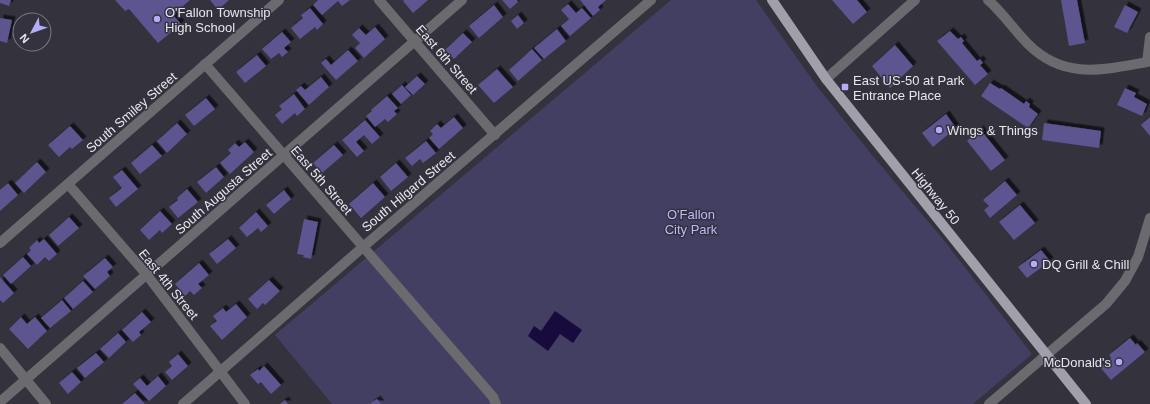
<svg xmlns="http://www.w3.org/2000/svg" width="1150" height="404" viewBox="0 0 1150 404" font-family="Helvetica,sans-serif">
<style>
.green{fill:#423f62}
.water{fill:#170a3d}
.building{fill:#5b558f;filter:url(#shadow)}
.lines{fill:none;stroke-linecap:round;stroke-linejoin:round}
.minor{stroke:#6a6a6f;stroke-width:10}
.major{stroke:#a09faa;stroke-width:10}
.poi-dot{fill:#b3adf9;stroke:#33323d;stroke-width:1.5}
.labels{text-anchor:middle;stroke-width:3;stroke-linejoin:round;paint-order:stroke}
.poi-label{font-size:13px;fill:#e6e6ed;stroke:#33323d;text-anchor:start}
.street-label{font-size:13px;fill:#e6e6ed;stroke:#33323d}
.park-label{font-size:13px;fill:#bdb8fd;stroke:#33323d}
</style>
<defs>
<filter id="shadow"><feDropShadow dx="3.5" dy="-3.5" stdDeviation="0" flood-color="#0009"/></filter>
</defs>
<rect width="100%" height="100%" fill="#33323d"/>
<polygon class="green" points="671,0 756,0 816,85 872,155 942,238 1032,354 973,404 332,404 275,335"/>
<polygon class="water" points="555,311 582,330 573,343 560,334 548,351 528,336 534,326 541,331"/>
<g class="building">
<polygon points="0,0 11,0 9,6 0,3"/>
<polygon points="115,0 190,0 173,15 181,24 158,43 129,9 125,11"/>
<polygon points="210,0 229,0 218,10"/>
<polygon points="318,0 350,0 342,6 338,1 322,15 313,5"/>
<polygon points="404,0 428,0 413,13 403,1"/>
<polygon points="502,0 517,0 518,2 510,9"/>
<polygon points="580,0 606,0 598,7 600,10 593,16"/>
<polygon points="832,0 857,0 867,12 853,24"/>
<polygon points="1061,0 1077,0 1085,43 1069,46"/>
<polygon points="568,4 576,13 582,8 591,18 570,36 561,26 569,19 561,10"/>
<polygon points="494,5 503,17 479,38 469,26"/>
<polygon points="1125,5 1138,12 1127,33 1114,27"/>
<polygon points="310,8 323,24 317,30 315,27 300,39 291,28 303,18 301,15"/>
<polygon points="518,15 524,23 517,29 511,21"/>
<polygon points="0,18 12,20 7,43 0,41"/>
<polygon points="375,27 385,39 364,58 355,48 360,43 352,35 359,28 366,35"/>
<polygon points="557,29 566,41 544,59 534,48"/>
<polygon points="950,31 958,39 961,37 964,41 962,43 977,61 980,59 983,63 980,65 988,74 975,85 937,41"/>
<polygon points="282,32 291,42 284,48 288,52 282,57 279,53 271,59 262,49"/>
<polygon points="463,33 472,42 454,59 445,50"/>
<polygon points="895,45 913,66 890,88 872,66"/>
<polygon points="532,49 542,60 518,81 509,70"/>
<polygon points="348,50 358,61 336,80 321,63 326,59 331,65"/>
<polygon points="257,55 266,66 245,83 236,72"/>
<polygon points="497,69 513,87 494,103 478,85"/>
<polygon points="417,76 425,84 413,95 405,87"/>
<polygon points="321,77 329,87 309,105 296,90 301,86 305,90"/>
<polygon points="990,83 1000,89 1001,88 1024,104 1026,101 1030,104 1029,107 1038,114 1028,128 981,96"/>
<polygon points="402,85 411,95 401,104 392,94"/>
<polygon points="1125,88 1136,93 1134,97 1147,104 1142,116 1117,105"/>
<polygon points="294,94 305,109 297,116 295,113 282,124 275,115 282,109 279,106"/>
<polygon points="387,96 398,108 394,111 397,114 388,122 385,119 375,127 366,116 372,111 371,110"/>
<polygon points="206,98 215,109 194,126 185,115"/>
<polygon points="946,114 956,128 933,147 922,133"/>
<polygon points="454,117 463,128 439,149 429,138 433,134 430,131 437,124 441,128"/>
<polygon points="1150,117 1150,136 1141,125"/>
<polygon points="365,120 380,137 372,144 364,135 356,142 364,151 357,157 342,140"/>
<polygon points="177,123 187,134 167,153 157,141"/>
<polygon points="1044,123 1101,131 1099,148 1042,140"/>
<polygon points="70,126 83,140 72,149 70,147 59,157 48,145"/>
<polygon points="980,129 1005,160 991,171 967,141"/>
<polygon points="426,141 436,153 423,163 420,159 412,166 405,158"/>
<polygon points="245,142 254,152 230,174 220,163 231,153 228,150 235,143 239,147"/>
<polygon points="152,145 162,156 140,174 131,163"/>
<polygon points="334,145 343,155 322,173 313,163"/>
<polygon points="37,162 46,172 24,193 15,183"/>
<polygon points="396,163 408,177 391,191 380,177"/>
<polygon points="216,167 224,177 206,193 197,182"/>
<polygon points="122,170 138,189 116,207 109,198 122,188 113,177"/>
<polygon points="1005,181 1017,195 990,218 984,210 989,206 983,200"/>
<polygon points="8,183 18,195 0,211 0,190"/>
<polygon points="373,183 385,197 361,218 349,204"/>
<polygon points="187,189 198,202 178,218 169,207 178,200 177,198"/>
<polygon points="284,190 291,199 274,214 266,205"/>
<polygon points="1020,205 1035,223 1014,240 999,222"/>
<polygon points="160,211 172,224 162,233 160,230 149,240 140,230"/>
<polygon points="256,212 268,226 261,232 258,228 247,237 239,228"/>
<polygon points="69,217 79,228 58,246 49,235"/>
<polygon points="304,219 318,222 311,259 303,257 304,255 297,254"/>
<polygon points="44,239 57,254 49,261 45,257 37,265 27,254 31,250 29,248 37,240 39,243"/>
<polygon points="228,239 236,248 217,264 209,254"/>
<polygon points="1041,250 1050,261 1027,278 1018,267"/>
<polygon points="23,257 31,266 11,284 3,275"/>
<polygon points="105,258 113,267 107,272 110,276 95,289 83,276"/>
<polygon points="199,263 209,275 198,284 202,288 194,295 190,291 185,296 175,284"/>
<polygon points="0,277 14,293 3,303 0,300"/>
<polygon points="269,280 280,291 265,305 263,303 257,309 248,299"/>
<polygon points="83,281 93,292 73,309 64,298"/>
<polygon points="62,300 71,311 50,328 41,318"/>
<polygon points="236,304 247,317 222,340 210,326 217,321 213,316 223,308 226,312"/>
<polygon points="142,312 151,322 139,332 141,335 133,342 122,330"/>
<polygon points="21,317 27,324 35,317 47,331 28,349 9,329"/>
<polygon points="118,333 126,342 109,358 100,349"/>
<polygon points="1130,338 1136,345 1137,343 1145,352 1111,380 1100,367 1111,358 1109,355"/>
<polygon points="96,353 104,362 85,378 77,368"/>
<polygon points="178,354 188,366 172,380 165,372 172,366 169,362"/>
<polygon points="264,366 281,385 271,394 261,382 258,384 250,375 258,369 259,371"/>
<polygon points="72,372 81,382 68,394 59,383"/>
<polygon points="158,376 166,386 149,401 133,384 140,378 147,386"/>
<polygon points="135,393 145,404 122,404"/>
<polygon points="377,399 381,404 370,404"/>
<polygon points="285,400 288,404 280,404"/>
</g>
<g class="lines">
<g class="minor">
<polyline points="379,0 495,135"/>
<path d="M 988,0 C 1003,13 1014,30 1028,44 C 1064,80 1102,70 1147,62"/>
<polyline points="1147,62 1150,37"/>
<polyline points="205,64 493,397 496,404"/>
<polyline points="826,79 915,0"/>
<polyline points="68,184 147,275 245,404"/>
<polyline points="0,243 279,0"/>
<polyline points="0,348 46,404"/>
<polyline points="0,402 462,0"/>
<polyline points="183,404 363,247 651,0"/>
<polyline points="989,404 1106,304 1125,281 1138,257 1150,218"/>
</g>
<polyline class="major" points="772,0 826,79 1086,404"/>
</g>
<g class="poi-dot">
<circle cx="157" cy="19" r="4"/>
<rect x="841" y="83" width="8" height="8" rx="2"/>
<circle cx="939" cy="130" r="4"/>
<circle cx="1034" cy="264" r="4"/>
<circle cx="1119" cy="362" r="4"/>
</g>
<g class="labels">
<g class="poi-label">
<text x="165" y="17">O'Fallon Township<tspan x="165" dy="15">High School</tspan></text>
<text x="853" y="85">East US-50 at Park<tspan x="853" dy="15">Entrance Place</tspan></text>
<text x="947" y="135">Wings &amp; Things</text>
<text x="1042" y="269">DQ Grill &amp; Chill</text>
<text x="1111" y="367" text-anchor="end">McDonald's</text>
</g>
<g class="street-label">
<text transform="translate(447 59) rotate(49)" y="5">East 6th Street</text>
<text transform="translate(131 112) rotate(-41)" y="5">South Smiley Street</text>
<text transform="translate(322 180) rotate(49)" y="5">East 5th Street</text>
<text transform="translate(223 191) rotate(-41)" y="5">South Augusta Street</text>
<text transform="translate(408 191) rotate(-40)" y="5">South Hilgard Street</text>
<text transform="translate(936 196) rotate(51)" y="5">Highway 50</text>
<text transform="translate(169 284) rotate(51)" y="5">East 4th Street</text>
</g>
<g class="park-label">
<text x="691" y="219">O'Fallon<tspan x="691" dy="15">City Park</tspan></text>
</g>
</g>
<g transform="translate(32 32) rotate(229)"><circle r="19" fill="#33323d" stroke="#7b7a83"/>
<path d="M0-3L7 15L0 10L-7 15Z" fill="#b3adf9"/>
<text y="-6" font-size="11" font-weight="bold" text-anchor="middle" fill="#e6e6ed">N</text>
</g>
</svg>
